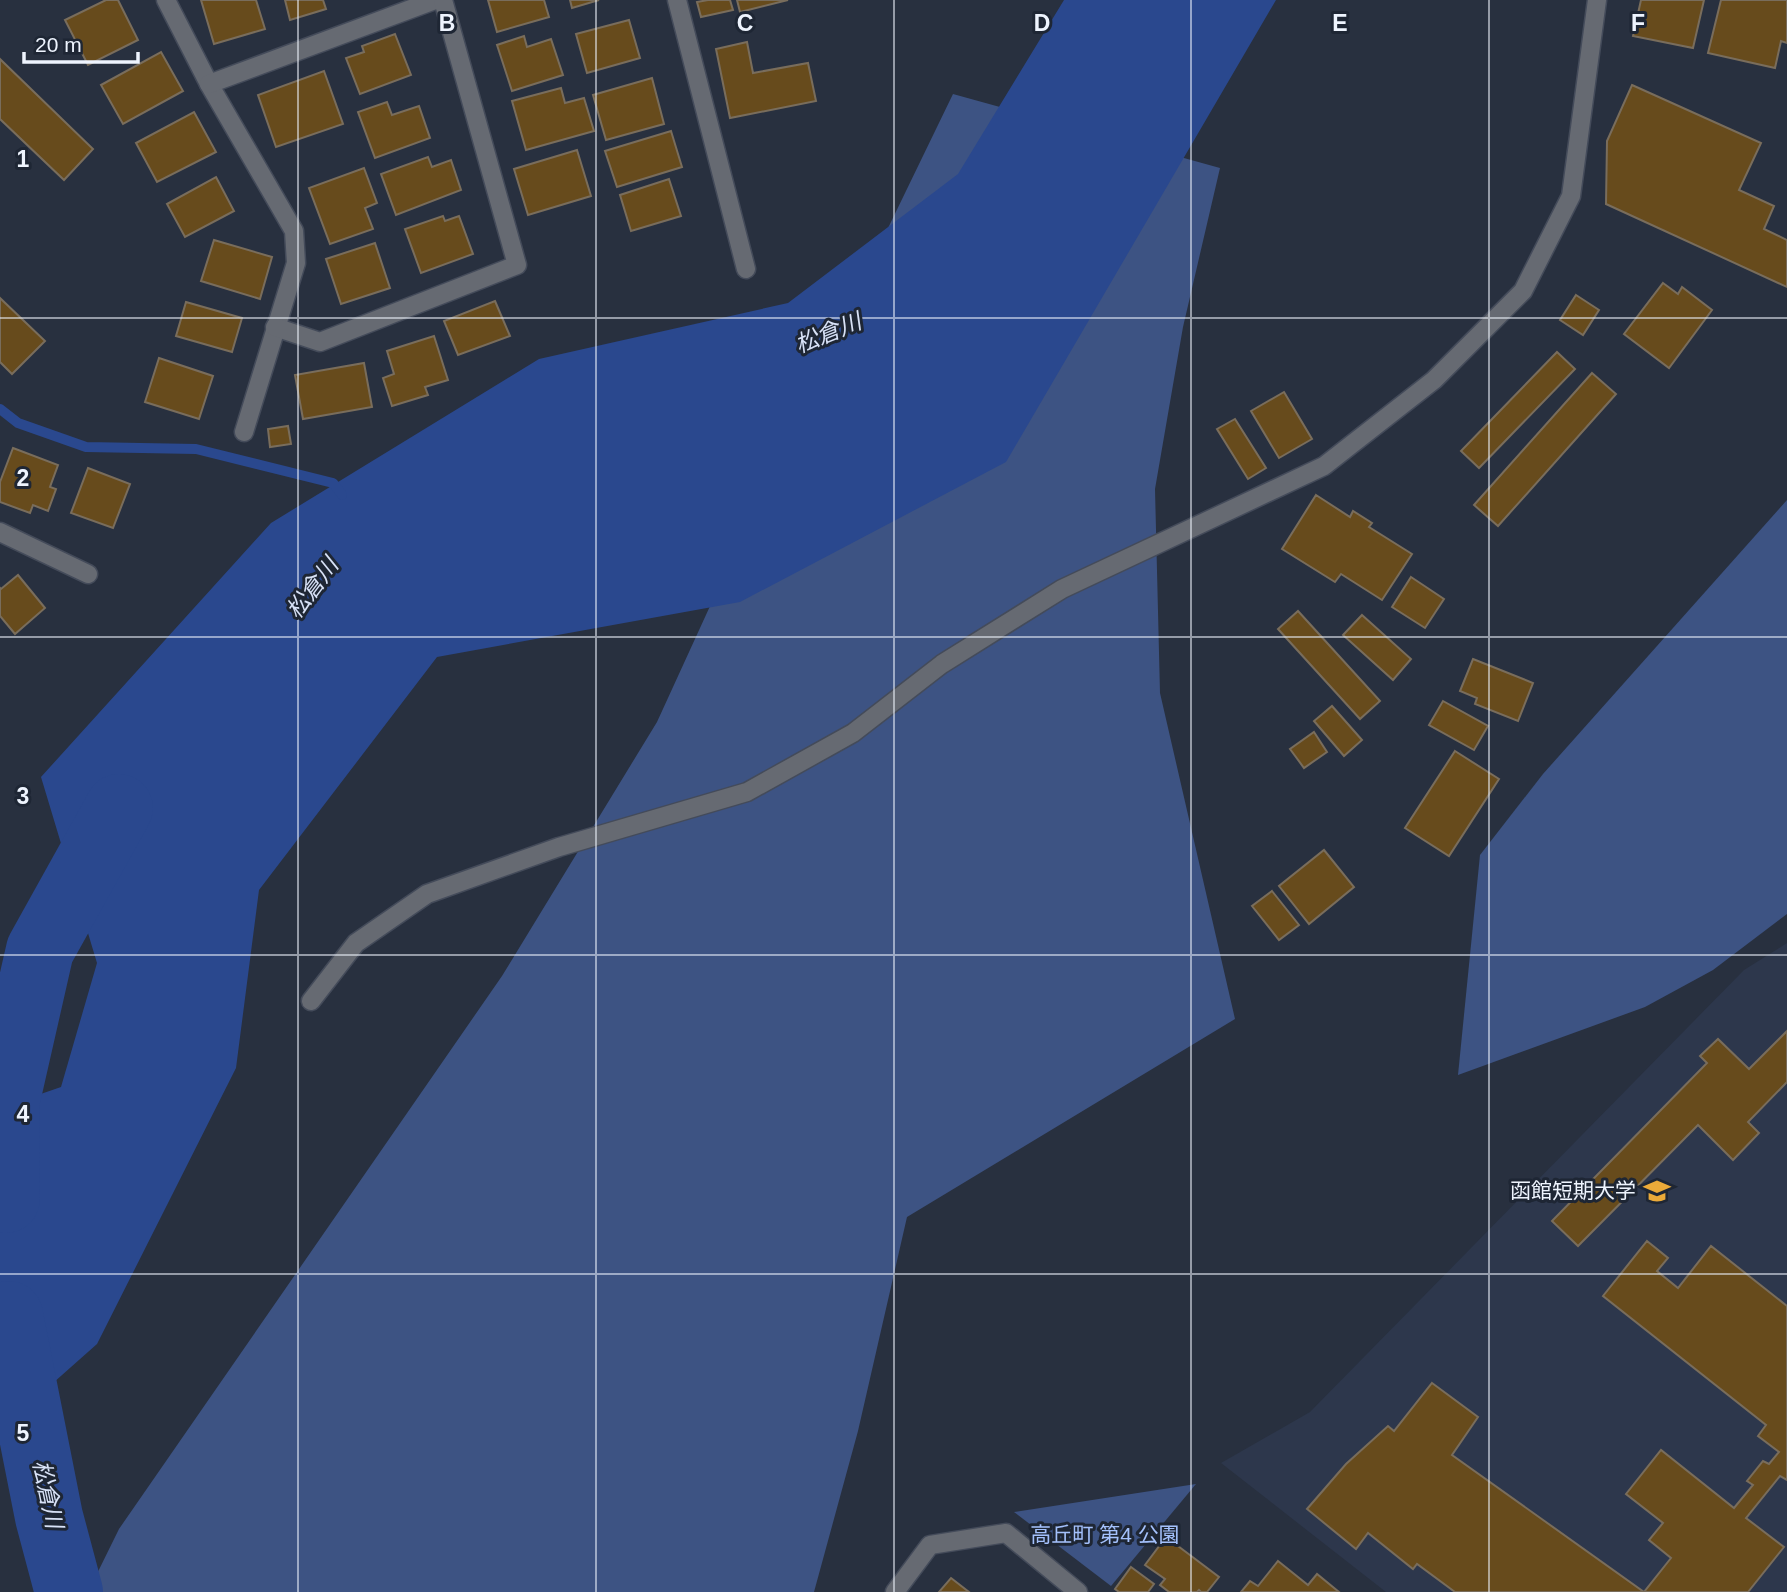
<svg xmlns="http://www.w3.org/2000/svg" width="1787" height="1592" viewBox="0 0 1787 1592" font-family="Helvetica,'Noto Sans JP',sans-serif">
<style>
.built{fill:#2d374c}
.green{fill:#3d5383}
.water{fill:#2a488e}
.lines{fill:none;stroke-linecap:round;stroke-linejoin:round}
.stream{stroke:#2a488e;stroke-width:10}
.river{stroke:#2a488e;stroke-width:68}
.building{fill:#674b1c;stroke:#796d5c;stroke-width:2}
.minor-casing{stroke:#444b5a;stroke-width:21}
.minor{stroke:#666a72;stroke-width:18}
.grid{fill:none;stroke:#eef4fe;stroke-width:2;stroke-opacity:0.55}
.labels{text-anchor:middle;stroke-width:6;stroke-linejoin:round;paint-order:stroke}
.poi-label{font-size:21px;fill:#eef4fe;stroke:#1e2634;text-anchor:end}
.park-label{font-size:21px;fill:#a4c1fc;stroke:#1e2634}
.water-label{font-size:23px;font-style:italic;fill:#d8e2f7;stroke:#1e2634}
.grid-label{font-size:23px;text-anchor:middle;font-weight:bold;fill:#eef4fe;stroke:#1e2634;stroke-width:6;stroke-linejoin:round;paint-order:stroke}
</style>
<rect width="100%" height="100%" fill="#28303f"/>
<polygon class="built" points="1787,943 1787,1592 1386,1592 1221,1463 1310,1412 1744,970"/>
<g class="green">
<polygon points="953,94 1220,168 1183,327 1155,489 1160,693 1235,1019 907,1217 858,1431 814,1592 88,1592 119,1529 502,976 657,722 797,416"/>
<polygon points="1787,500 1787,914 1713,970 1645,1007 1458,1075 1480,855 1543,774"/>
<polygon points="1196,1484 1111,1586 1014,1512"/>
</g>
<polygon class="water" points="1064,0 1276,0 1006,462 740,602 437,657 259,890 236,1068 97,1344 0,1430 0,1108 61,1087 97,963 41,777 271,523 539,359 788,303 958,174"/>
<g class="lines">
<polyline class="stream" points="0,409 18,423 86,447 196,449 333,483 342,495"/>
<g class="river">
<polyline points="6,1199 5,1104 40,950 119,808"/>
<polyline points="9,1315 49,1517 69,1592"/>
</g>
</g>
<g class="building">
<polygon points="106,0 118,0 138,40 88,65 65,20"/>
<polygon points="201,0 256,0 265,29 214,44"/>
<polygon points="285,0 323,0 326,9 290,20"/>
<polygon points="488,0 544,0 549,17 497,32"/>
<polygon points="570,0 599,0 572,8"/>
<polygon points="708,0 730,0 733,10 701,17 697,2"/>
<polygon points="737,0 788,0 740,12"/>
<polygon points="1641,0 1704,0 1693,48 1633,36"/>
<polygon points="1721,0 1787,0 1787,43 1781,41 1775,68 1708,53"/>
<polygon points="629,20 640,58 587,73 576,34"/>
<polygon points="395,34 411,75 360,94 346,58 364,52 362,46"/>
<polygon points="524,36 527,47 551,39 563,75 512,91 497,45"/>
<polygon points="747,42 753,73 808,63 816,101 730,118 716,49"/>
<polygon points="161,52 183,91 123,124 101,85"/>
<polygon points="0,59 93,149 64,180 0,119"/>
<polygon points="324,71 343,124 276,147 258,95"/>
<polygon points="652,78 664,124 606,140 593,95"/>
<polygon points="1632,85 1761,143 1739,190 1774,206 1764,229 1787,240 1787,287 1606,204 1607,141"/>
<polygon points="561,88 565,103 584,98 594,131 526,150 512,101"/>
<polygon points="387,102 392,115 419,106 430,138 375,158 358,112"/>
<polygon points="194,112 216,152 157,182 136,143"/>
<polygon points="671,131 682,167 617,187 605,151"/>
<polygon points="577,150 591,196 528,215 514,169"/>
<polygon points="428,157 432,167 451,160 461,190 396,215 381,174"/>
<polygon points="364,168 377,203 365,208 373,229 330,244 309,188"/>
<polygon points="216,177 234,211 185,237 167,204"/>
<polygon points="669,179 681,216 631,231 620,195"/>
<polygon points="443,216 445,221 459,216 473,254 421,273 405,229"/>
<polygon points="214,240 272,257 260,299 201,281"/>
<polygon points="375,243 390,288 341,304 326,259"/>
<polygon points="1663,283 1678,294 1682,287 1712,310 1669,368 1624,334"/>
<polygon points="1576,295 1599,310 1583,335 1560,320"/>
<polygon points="0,298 45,341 12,374 0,362"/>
<polygon points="495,301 510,336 458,355 444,321"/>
<polygon points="186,302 242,318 232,352 176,336"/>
<polygon points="434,336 448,380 425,387 428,395 392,406 383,378 394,374 387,351"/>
<polygon points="1557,352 1575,369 1479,468 1461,451"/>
<polygon points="159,358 213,376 199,419 145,402"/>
<polygon points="364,363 372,407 303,419 295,375"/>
<polygon points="1592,373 1616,394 1498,526 1474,505"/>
<polygon points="1284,392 1312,439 1279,458 1251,411"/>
<polygon points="1235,419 1266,468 1248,479 1217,429"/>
<polygon points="288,426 291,444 270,447 268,429"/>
<polygon points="13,448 58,465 50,487 56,489 48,511 33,505 30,513 0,502 0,482"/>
<polygon points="88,468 130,484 113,528 71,513"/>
<polygon points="1316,495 1350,517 1353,511 1372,523 1369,527 1412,554 1382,600 1341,574 1335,582 1282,549"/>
<polygon points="18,575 45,608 15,634 0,616 0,588 1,589"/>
<polygon points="1411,577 1444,599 1425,628 1392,607"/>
<polygon points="1298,611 1380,701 1360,719 1278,629"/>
<polygon points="1362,615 1411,659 1393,680 1343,635"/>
<polygon points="1473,659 1533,683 1518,721 1475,704 1477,698 1460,691"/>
<polygon points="1443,701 1488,726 1474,750 1429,725"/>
<polygon points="1332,706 1362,740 1344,756 1314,721"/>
<polygon points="1314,732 1327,752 1304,768 1290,749"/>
<polygon points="1455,751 1499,779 1449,856 1405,828"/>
<polygon points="1324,850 1354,887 1309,924 1279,886"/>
<polygon points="1272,891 1299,925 1279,940 1252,906"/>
<polygon points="1787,1031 1787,1082 1748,1122 1759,1133 1733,1160 1698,1125 1578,1246 1552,1221 1707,1063 1700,1056 1718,1039 1749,1069"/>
<polygon points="1647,1241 1668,1258 1657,1271 1678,1288 1711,1246 1787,1306 1787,1480 1780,1476 1746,1518 1784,1547 1748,1592 1644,1592 1671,1558 1649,1540 1663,1523 1626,1494 1661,1450 1734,1508 1753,1485 1747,1481 1763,1461 1769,1464 1779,1452 1758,1436 1766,1425 1603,1296"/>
<polygon points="1432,1383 1478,1417 1452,1455 1644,1592 1455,1592 1417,1564 1413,1569 1368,1533 1356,1549 1307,1509 1346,1464 1388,1426 1394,1431"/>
<polygon points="1166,1537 1219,1577 1207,1592 1201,1592 1199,1590 1197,1592 1169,1592 1160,1585 1165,1579 1145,1565"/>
<polygon points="1278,1561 1308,1585 1317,1574 1339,1592 1241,1592 1250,1581 1258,1586"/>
<polygon points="1131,1567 1154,1584 1148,1592 1119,1592 1115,1589"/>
<polygon points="951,1578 969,1592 939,1592"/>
</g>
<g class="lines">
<g class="minor-casing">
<g id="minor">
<polyline points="166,0 209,84 294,231 296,263 244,432"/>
<polyline points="677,0 746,269"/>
<polyline points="209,84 435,0"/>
<polyline points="275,327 320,342 517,265 443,0"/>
<polyline points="0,532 88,574"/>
<polyline points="311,1001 356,943 427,894 559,847 747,792 853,733 942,664 1062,589 1324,466 1434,380 1523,291 1571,196 1597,0"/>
<polyline points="895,1592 930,1545 1006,1533 1078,1592"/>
</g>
</g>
<use href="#minor" class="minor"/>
</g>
<path class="grid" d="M 298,0 L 298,1592M 596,0 L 596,1592M 894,0 L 894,1592M 1191,0 L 1191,1592M 1489,0 L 1489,1592M 0,318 L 1787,318M 0,637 L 1787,637M 0,955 L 1787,955M 0,1274 L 1787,1274"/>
<defs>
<g id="university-bare" transform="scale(2.1)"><path d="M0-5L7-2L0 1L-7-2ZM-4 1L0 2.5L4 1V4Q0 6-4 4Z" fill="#ebaa39" stroke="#1e2634" stroke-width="2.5" paint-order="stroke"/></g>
</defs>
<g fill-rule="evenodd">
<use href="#university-bare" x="1657" y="1191"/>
</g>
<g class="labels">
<g class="poi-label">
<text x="1636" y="1198">函館短期大学</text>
</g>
<g class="park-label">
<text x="1105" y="1542">高丘町 第4 公園</text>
</g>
<g class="water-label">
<text transform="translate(828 333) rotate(-22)" y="8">松倉川</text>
<text transform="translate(312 588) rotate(-53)" y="8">松倉川</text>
<text transform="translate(48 1494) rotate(78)" y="8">松倉川</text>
</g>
</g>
<g class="grid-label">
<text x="447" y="31">B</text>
<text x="745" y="31">C</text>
<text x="1042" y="31">D</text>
<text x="1340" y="31">E</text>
<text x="1638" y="31">F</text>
<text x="23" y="167">1</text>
<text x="23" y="486">2</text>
<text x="23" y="804">3</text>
<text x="23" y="1122">4</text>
<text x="23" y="1441">5</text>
</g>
<path d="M24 52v10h114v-10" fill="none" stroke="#eef4fe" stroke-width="3.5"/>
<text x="35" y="52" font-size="21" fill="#eef4fe" stroke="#1e2634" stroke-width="5" paint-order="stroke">20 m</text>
</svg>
